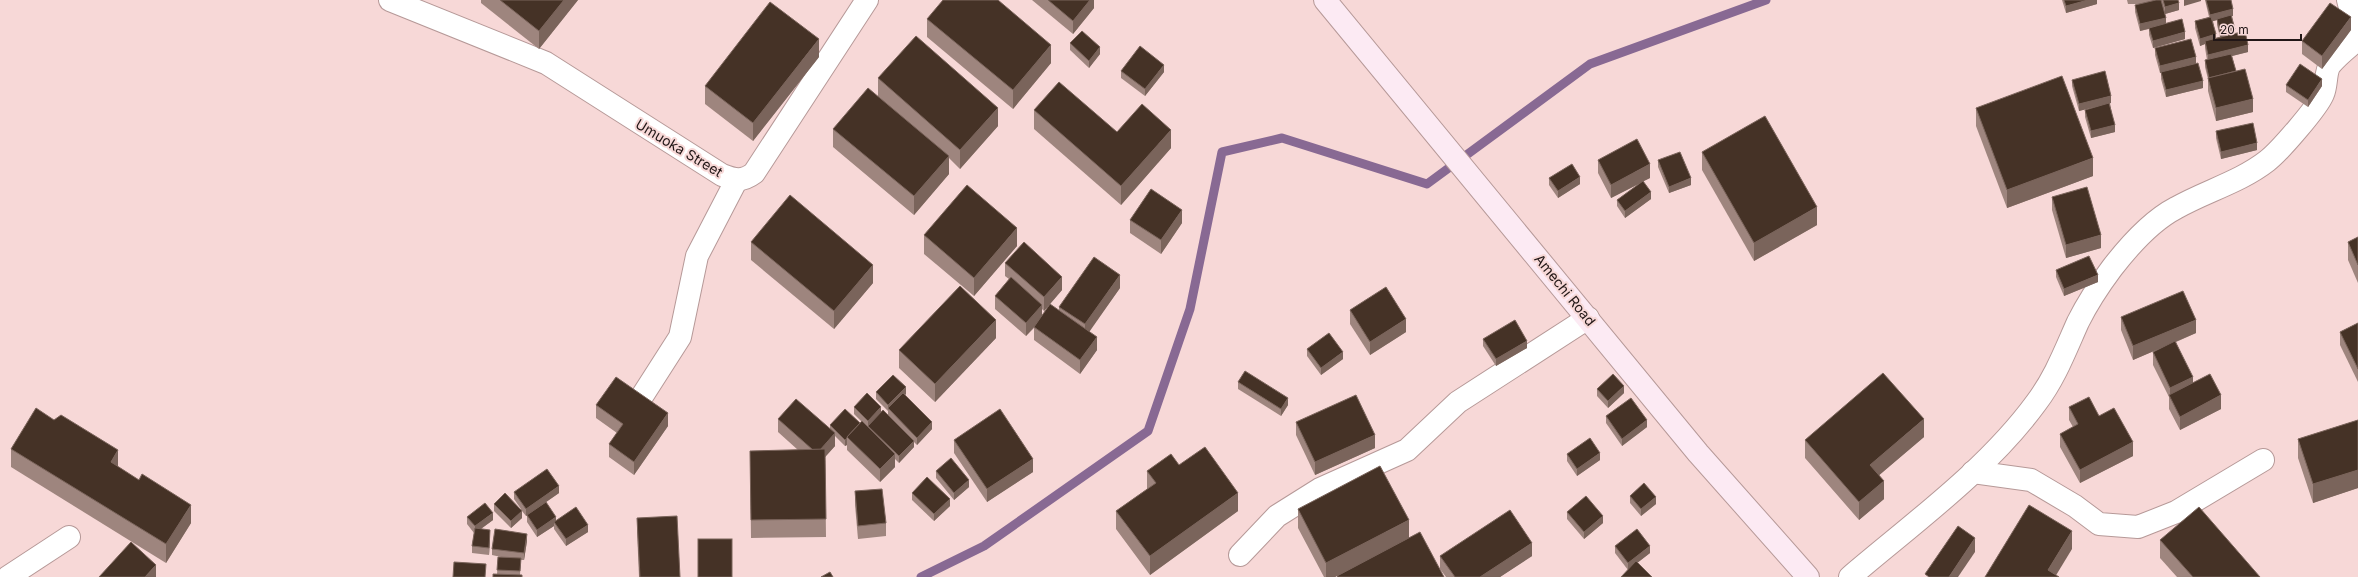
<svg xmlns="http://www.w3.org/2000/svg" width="2358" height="577" viewBox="0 0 2358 577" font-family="Inter,sans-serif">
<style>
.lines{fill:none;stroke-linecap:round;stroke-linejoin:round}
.stream{stroke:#886993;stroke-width:9}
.street-casing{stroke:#b69998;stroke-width:24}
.secondary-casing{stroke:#b69998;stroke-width:24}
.street{stroke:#fff;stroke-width:22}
.secondary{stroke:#fceaf3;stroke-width:22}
.wall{fill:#9e857e;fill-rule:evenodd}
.shaded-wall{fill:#7a645b}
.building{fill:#453226;stroke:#7a645b}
.labels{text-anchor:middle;stroke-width:4;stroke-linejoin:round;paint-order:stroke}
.street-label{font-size:14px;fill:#211616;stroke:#f7d8d7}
</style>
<rect width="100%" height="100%" fill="#f7d8d7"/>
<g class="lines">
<polyline class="stream" points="921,577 984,546 1148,431 1190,309 1222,152 1282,138 1427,184 1590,64 1766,0"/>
<g class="street-casing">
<g id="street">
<path d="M 390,0 L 546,63 L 722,175 C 735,180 742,182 754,173 L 867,0"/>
<polyline points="2348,0 2358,38"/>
<polyline points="639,401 680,337 697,256 736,181"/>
<polyline points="1973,472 2031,480 2075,506 2099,524 2138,527 2176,512 2263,460"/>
<polyline points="1240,555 1277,516 1320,489 1407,450 1458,402 1588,318"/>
<polyline points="8,577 69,537"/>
<path d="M 1850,577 C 1912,524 1987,470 2036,403 C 2055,378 2065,351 2078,322 C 2087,304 2100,284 2112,268 C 2129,246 2151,221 2176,208 C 2206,191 2240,182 2267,161 C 2279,152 2318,107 2323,94 C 2327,85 2325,72 2330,65 C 2338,55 2349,47 2358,39"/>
</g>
</g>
<g class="secondary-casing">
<polyline id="secondary" points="1325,0 1698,453 1808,577"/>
</g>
<use href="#street" class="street"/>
<use href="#secondary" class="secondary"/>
</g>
<g class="wall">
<polygon points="481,0 578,0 539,49 481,3"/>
<polygon points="1032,0 1094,0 1094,8 1073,34"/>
<polygon points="2062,0 2097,0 2097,4 2066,13"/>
<polygon points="2127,0 2178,0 2179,10 2165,14 2166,24 2185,39 2153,48 2149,35 2149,29 2140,31 2135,12 2135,5 2142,4 2128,4"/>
<path d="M 2205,0 L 2231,0 L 2233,16 L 2232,16 L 2235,33 L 2248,52 L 2232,56 L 2236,71 L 2253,112 L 2216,121 L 2208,91 L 2208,79 L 2205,67 L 2205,60 L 2207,60 L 2205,48 L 2205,44 L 2200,46 L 2195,28 L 2195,21 L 2209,17 ZM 2217,20 L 2217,25 L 2220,37 L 2216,38 L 2213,21 Z"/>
<polygon points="927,19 1051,63 1013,109 927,37"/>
<polygon points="2351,30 2322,69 2302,54 2302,41"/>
<polygon points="1070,43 1100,54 1089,68 1070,50"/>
<polygon points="2155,48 2196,64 2203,88 2166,97 2161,79 2161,73 2160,73 2155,55"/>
<polygon points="819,57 753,141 705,104 705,86"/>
<polygon points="1121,71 1164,72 1145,96 1121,78"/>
<polygon points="878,78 998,126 960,169 949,158 949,174 914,215 833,147 833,129 878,96"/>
<polygon points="2072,80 2111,103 2110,103 2115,132 2091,138 2085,117 2085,110 2104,104 2079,111 2072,86"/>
<polygon points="2286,85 2322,86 2308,107 2286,92"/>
<polygon points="1976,108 2093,176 2007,208 1976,126"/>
<polygon points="1034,110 1117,132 1171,148 1121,205 1034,129"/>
<polygon points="2216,131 2257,150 2221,159 2216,138"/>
<polygon points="1702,152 1817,225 1754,261 1702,170"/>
<polygon points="1598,160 1650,178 1643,181 1651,199 1625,218 1617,206 1617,200 1639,184 1611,198 1598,173"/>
<polygon points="1658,160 1691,185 1669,193 1658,167"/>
<polygon points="1549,178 1580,184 1558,198 1549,185"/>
<polygon points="2052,197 2101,248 2066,258 2052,210"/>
<polygon points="1130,220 1182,223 1161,254 1130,233"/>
<polygon points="924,235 1017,246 974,296 924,254"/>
<polygon points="2358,237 2358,283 2348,260 2348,242"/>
<polygon points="751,242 873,283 834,329 751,260"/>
<polygon points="1005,263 1062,290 1044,311 1042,309 1042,315 1059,310 1059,307 1120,288 1089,331 1097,350 1080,374 1034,340 1034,328 1026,336 995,309 995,296 1009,279 1005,276"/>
<polygon points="2056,270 2098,282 2064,296 2056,277"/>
<polygon points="1350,310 1406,332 1370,355 1350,324"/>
<polygon points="2121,317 2196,333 2176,342 2193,383 2221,409 2180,430 2169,409 2169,397 2153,365 2153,352 2163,347 2133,360 2121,330"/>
<polygon points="2358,323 2358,382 2340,345 2340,332"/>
<polygon points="996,338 935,402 899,368 899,350"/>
<polygon points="1483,339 1527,348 1496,366 1483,346"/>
<polygon points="1307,349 1343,359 1321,375 1307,356"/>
<polygon points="1238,382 1288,405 1281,416 1238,389"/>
<polygon points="1597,389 1624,393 1608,408 1597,396"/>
<polygon points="876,392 906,394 905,395 932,429 917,445 914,442 914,447 899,463 895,459 895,467 880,482 847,450 847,445 845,446 835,436 835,446 825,457 826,537 751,538 750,451 798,450 778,432 778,419 830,429 830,425 860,423 862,422 854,414 854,407 888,415 888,411 876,399"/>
<polygon points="596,405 668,426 634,475 609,457 609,444 617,433 596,418"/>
<polygon points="2069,407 2099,416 2133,456 2080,483 2060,447 2060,434 2073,427 2069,420"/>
<polygon points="1606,416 1647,427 1622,446 1606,423"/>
<polygon points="2358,420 2358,488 2313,503 2298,458 2298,439"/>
<polygon points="1296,422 1375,448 1315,475 1296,435"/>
<polygon points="1924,437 1879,475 1884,499 1859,520 1805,458 1805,440"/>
<polygon points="954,440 1033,472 987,502 954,453"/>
<polygon points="11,449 118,467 191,523 166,563 11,467"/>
<polygon points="1567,454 1600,460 1577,476 1567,461"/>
<polygon points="1179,465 1238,511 1150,575 1116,529 1116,511 1147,489 1147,471"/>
<polygon points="936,471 969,487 954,500 936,478"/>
<polygon points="855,491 886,523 886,536 858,539 855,505"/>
<polygon points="514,492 559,493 526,516 522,511 522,518 511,528 494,511 494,504 521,509 514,499"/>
<polygon points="912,493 950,506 934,521 912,500"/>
<polygon points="1630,496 1656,504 1641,516 1630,503"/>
<polygon points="1298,509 1409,538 1444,577 1337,577 1337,576 1373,557 1335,577 1324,577 1298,528"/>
<polygon points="1567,512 1603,523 1584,539 1567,519"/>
<polygon points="527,515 556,520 588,532 566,546 554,529 554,526 537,537 527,522"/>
<polygon points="467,517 493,520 481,529 490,537 489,555 472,553 472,546 474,533 467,524"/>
<polygon points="637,518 680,577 639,577 637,531"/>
<polygon points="2160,540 2260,577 2177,577 2160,558"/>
<polygon points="527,541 524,560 521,560 520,575 497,575 498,557 501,557 492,555 492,549"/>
<polygon points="1615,546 1650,553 1628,570 1615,553"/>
<polygon points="1440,556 1532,556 1500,577 1446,577 1440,569"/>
</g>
<g class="shaded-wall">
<polygon points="564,0 578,0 539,49 539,31"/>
<polygon points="1090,0 1094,0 1094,8 1073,34 1073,21"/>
<polygon points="2088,0 2097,0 2097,4 2066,13 2066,6"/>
<polygon points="2184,0 2201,0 2201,1 2184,6"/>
<polygon points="2179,3 2179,10 2165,14 2165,7"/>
<polygon points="2233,9 2233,16 2217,20 2217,19 2217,20 2210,22 2210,15"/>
<polygon points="2351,17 2351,30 2322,69 2322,56"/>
<polygon points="2166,18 2166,24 2140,31 2140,24"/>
<polygon points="2235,29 2235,36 2220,40 2220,33"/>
<polygon points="2185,32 2185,39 2153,48 2153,41"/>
<polygon points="2216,34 2216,41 2205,41 2205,44 2200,46 2200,39"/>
<polygon points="819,39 819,57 753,141 753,123"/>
<polygon points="1051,45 1051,63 1013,109 1013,90"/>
<polygon points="2248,45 2248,52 2208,62 2208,55"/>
<polygon points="1100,47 1100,54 1089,68 1089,61"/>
<polygon points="2196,57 2196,64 2160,73 2160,66"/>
<polygon points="1164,65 1164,72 1145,96 1145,89"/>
<polygon points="2322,79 2322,86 2308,107 2308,100"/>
<polygon points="2203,81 2203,88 2166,97 2166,90"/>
<polygon points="2111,96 2111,103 2079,111 2079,104"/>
<polygon points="2253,99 2253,112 2216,121 2216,108"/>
<polygon points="998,108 998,126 960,169 960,150"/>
<polygon points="2115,125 2115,132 2091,138 2091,131"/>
<polygon points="1171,130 1171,148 1121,205 1121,186"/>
<polygon points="2257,143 2257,150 2221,159 2221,152"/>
<polygon points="949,156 949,174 914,215 914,196"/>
<polygon points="2093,158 2093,176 2007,208 2007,190"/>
<polygon points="1650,164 1650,178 1611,198 1611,185"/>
<polygon points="1580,177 1580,184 1558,198 1558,191"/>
<polygon points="1691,178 1691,185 1669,193 1669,187"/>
<polygon points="1651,192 1651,199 1625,218 1625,211"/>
<polygon points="1817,207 1817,225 1754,261 1754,243"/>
<polygon points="1182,210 1182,223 1161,254 1161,240"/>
<polygon points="1017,228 1017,246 974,296 974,278"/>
<polygon points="2101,235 2101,248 2066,258 2066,245"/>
<polygon points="873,265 873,283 834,329 834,311"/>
<polygon points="1120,275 1120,288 1085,338 1085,324"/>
<polygon points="2098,275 2098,282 2064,296 2064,289"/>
<polygon points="1062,277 1062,290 1044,311 1044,297"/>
<polygon points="1042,305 1042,318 1026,336 1026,323"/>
<polygon points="1406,319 1406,332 1370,355 1370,342"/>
<polygon points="996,320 996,338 935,402 935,384"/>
<polygon points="2196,320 2196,333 2133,360 2133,346"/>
<polygon points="1097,337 1097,350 1080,374 1080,360"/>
<polygon points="1527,341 1527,348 1496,366 1496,359"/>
<polygon points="1343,352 1343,359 1321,375 1321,368"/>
<polygon points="2193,377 2193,390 2170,399 2170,388"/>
<polygon points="1624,386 1624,393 1608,408 1608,401"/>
<polygon points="906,387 906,394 889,410 888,409 888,405"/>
<polygon points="2221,395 2221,409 2180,430 2180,417"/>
<polygon points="1288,398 1288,405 1281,416 1281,409"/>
<polygon points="881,407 881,414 868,426 868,428 868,421"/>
<polygon points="668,413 668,426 634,475 634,462"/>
<polygon points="1924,419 1924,437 1870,483 1870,465"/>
<polygon points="1647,420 1647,427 1622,446 1622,439"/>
<polygon points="932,422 932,429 917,445 917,438"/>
<polygon points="835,433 835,446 817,466 817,453"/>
<polygon points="1375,435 1375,448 1315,475 1315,462"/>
<polygon points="847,438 847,445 845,446 845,440"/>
<polygon points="914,441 914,447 899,463 899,456"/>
<polygon points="2133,442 2133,456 2080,483 2080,470"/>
<polygon points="118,450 118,469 111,462"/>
<polygon points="1600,453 1600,460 1577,476 1577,469"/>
<polygon points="895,454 895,467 880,482 880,469"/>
<polygon points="1033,459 1033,472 987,502 987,489"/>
<polygon points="2358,470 2358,488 2313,503 2313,484"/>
<polygon points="969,480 969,487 954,500 954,493"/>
<polygon points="1884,481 1884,499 1859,520 1859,502"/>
<polygon points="559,486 559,493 526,516 526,509"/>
<polygon points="1238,493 1238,511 1150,575 1150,556"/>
<polygon points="1656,497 1656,504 1641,516 1641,509"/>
<polygon points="950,499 950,506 934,521 934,514"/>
<polygon points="191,505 191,523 166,563 166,544"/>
<polygon points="522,511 522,518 511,528 511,521"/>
<polygon points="493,513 493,520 475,533 475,526"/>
<polygon points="1603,516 1603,523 1584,539 1584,532"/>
<polygon points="556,517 556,524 554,522 554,526 537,537 537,530"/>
<polygon points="1409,520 1409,538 1335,577 1326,577 1326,563"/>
<polygon points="588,525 588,532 566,546 566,539"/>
<polygon points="490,530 490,537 489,555 489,548"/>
<polygon points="2072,531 2072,549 2055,577 2048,570"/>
<polygon points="527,534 527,541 524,560 524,553"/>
<polygon points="1975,538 1975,552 1958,577 1949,577"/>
<polygon points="1532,543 1532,556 1500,577 1480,577"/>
<polygon points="1650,546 1650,553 1628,570 1628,563"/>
<polygon points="156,565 156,577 145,577"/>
</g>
<g class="building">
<polygon points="500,0 564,0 539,31"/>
<polygon points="943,0 998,0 1051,45 1013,90 927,19"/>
<polygon points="1048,0 1090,0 1073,21"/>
<polygon points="2064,0 2088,0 2066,6"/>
<polygon points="2156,0 2161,0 2166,18 2140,24 2135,5"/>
<polygon points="2163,0 2178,0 2179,3 2165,7"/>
<polygon points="2206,0 2231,0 2233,9 2210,15"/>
<polygon points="770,2 819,39 753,123 705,86"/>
<polygon points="2330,3 2351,17 2322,56 2302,41"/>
<polygon points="2231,15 2235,29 2220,33 2217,19"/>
<polygon points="2211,17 2216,34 2200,39 2195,21"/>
<polygon points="2182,19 2185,32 2153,41 2149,28"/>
<polygon points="1082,31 1100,47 1089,61 1070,43"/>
<polygon points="2245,31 2248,45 2208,55 2205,41"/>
<polygon points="916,36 998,108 960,150 878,78"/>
<polygon points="2191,39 2196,57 2160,66 2155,48"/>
<polygon points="1140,46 1164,65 1145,89 1121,71"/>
<polygon points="2231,54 2236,71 2209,78 2205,60"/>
<polygon points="2198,63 2203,81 2166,90 2161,72"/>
<polygon points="2300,64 2322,79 2308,100 2286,85"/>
<polygon points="2245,69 2253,99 2216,108 2208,78"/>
<polygon points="2105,71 2111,96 2079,104 2072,80"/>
<polygon points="2062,76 2093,158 2007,190 1976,108"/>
<polygon points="1059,82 1117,132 1142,104 1171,130 1121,186 1034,110"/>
<polygon points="868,88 949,156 914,196 833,129"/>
<polygon points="2109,103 2115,125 2091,131 2085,110"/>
<polygon points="1765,116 1817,207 1754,243 1702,152"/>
<polygon points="2253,123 2257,143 2221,152 2216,131"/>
<polygon points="1637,139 1650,164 1611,185 1598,160"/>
<polygon points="1680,152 1691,178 1669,187 1658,160"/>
<polygon points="1572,164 1580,177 1558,191 1549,178"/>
<polygon points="1643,181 1651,192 1625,211 1617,200"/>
<polygon points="967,185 1017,228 974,278 924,235"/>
<polygon points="2087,187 2101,235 2066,245 2052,197"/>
<polygon points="1151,189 1182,210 1161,240 1130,220"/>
<polygon points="790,195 873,265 834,311 751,242"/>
<polygon points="2358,237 2358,265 2348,242"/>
<polygon points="1024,242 1062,277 1044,297 1005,263"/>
<polygon points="2089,256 2098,275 2064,289 2056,270"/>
<polygon points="1094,257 1120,275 1085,324 1059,307"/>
<polygon points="1011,277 1042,305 1026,323 995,296"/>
<polygon points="960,286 996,320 935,384 899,350"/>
<polygon points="1386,287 1406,319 1370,342 1350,310"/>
<polygon points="2183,291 2196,320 2133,346 2121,317"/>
<polygon points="1050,304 1097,337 1080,360 1034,327"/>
<polygon points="1515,320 1527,341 1496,359 1483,339"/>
<polygon points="2358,323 2358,369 2340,332"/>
<polygon points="1329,333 1343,352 1321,368 1307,349"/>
<polygon points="2175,341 2193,377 2170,388 2153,352"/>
<polygon points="1245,371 1288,398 1281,409 1238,382"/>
<polygon points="1883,373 1924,419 1870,465 1884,481 1859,502 1805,440"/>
<polygon points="1613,374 1624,386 1608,401 1597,389"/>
<polygon points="2210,374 2221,395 2180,417 2169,395"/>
<polygon points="893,375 906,387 888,405 876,392"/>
<polygon points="616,377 668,413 634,462 609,444 623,424 596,405"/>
<polygon points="867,393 881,407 868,421 854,407"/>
<polygon points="903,393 932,422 917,438 888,408"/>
<polygon points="1356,395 1375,435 1315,462 1296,422"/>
<polygon points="2089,397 2099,416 2114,408 2133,442 2080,470 2060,434 2078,424 2069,407"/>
<polygon points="1631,398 1647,420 1622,439 1606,416"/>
<polygon points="796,399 835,433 820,450 813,450 778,419"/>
<polygon points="36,408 54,420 61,415 118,450 111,462 139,480 142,474 191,505 166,544 11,449"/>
<polygon points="845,409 860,423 847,437 847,438 845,440 830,425"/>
<polygon points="1000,409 1033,459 987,489 954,440"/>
<polygon points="883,410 914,441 899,456 868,426"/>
<polygon points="2358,420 2358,470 2313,484 2298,439"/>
<polygon points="862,421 895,454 880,469 847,437"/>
<polygon points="1590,438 1600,453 1577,469 1567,454"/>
<polygon points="1205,447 1238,493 1150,556 1116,511 1156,483 1147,471 1171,454 1179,465"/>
<polygon points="825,449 826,519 751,520 750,451"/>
<polygon points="951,458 969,480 954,493 936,471"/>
<polygon points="1380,466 1409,520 1326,563 1298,509"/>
<polygon points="547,469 559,486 526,509 514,492"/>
<polygon points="927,477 950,499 934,514 912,493"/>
<polygon points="1644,483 1656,497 1641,509 1630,496"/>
<polygon points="882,489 886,523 858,526 855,491"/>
<polygon points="505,493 522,511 511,521 494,504"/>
<polygon points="1586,496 1603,516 1584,532 1567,512"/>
<polygon points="546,502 556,517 537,530 527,515"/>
<polygon points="485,503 493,513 475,526 467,517"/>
<polygon points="2029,505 2072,531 2048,570 2059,577 1985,577"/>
<polygon points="576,507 588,525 566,539 554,522"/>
<polygon points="2199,507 2260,577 2193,577 2160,540"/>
<polygon points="1510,510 1532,543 1480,577 1455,577 1440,556"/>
<polygon points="677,516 680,577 640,577 637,518"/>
<polygon points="1958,526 1975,538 1949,577 1929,577 1925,574"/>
<polygon points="475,528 490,530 489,548 472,546"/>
<polygon points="495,529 527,534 524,553 492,549"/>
<polygon points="1637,529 1650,546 1628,563 1615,546"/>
<polygon points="1420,532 1444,577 1338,577 1337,576"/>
<rect x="698" y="539" width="34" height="38"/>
<polygon points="131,542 156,565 145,577 99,577"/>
<polygon points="498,557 521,558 520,571 497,570"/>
<polygon points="1636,561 1652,577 1621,577"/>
<polygon points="454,562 486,564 485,577 453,577"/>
<polygon points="830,572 833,577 821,577"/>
<polygon points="493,574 522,575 522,577 493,577"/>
</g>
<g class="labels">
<g class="street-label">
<text transform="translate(679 148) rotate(31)" y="5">Umuoka Street</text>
<text transform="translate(1565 290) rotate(51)" y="5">Amechi Road</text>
</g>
</g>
<path d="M2214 34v6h87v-6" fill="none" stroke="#211616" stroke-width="2"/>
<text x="2220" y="34" font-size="12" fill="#211616" stroke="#f7d8d7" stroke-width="3" paint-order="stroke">20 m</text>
</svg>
